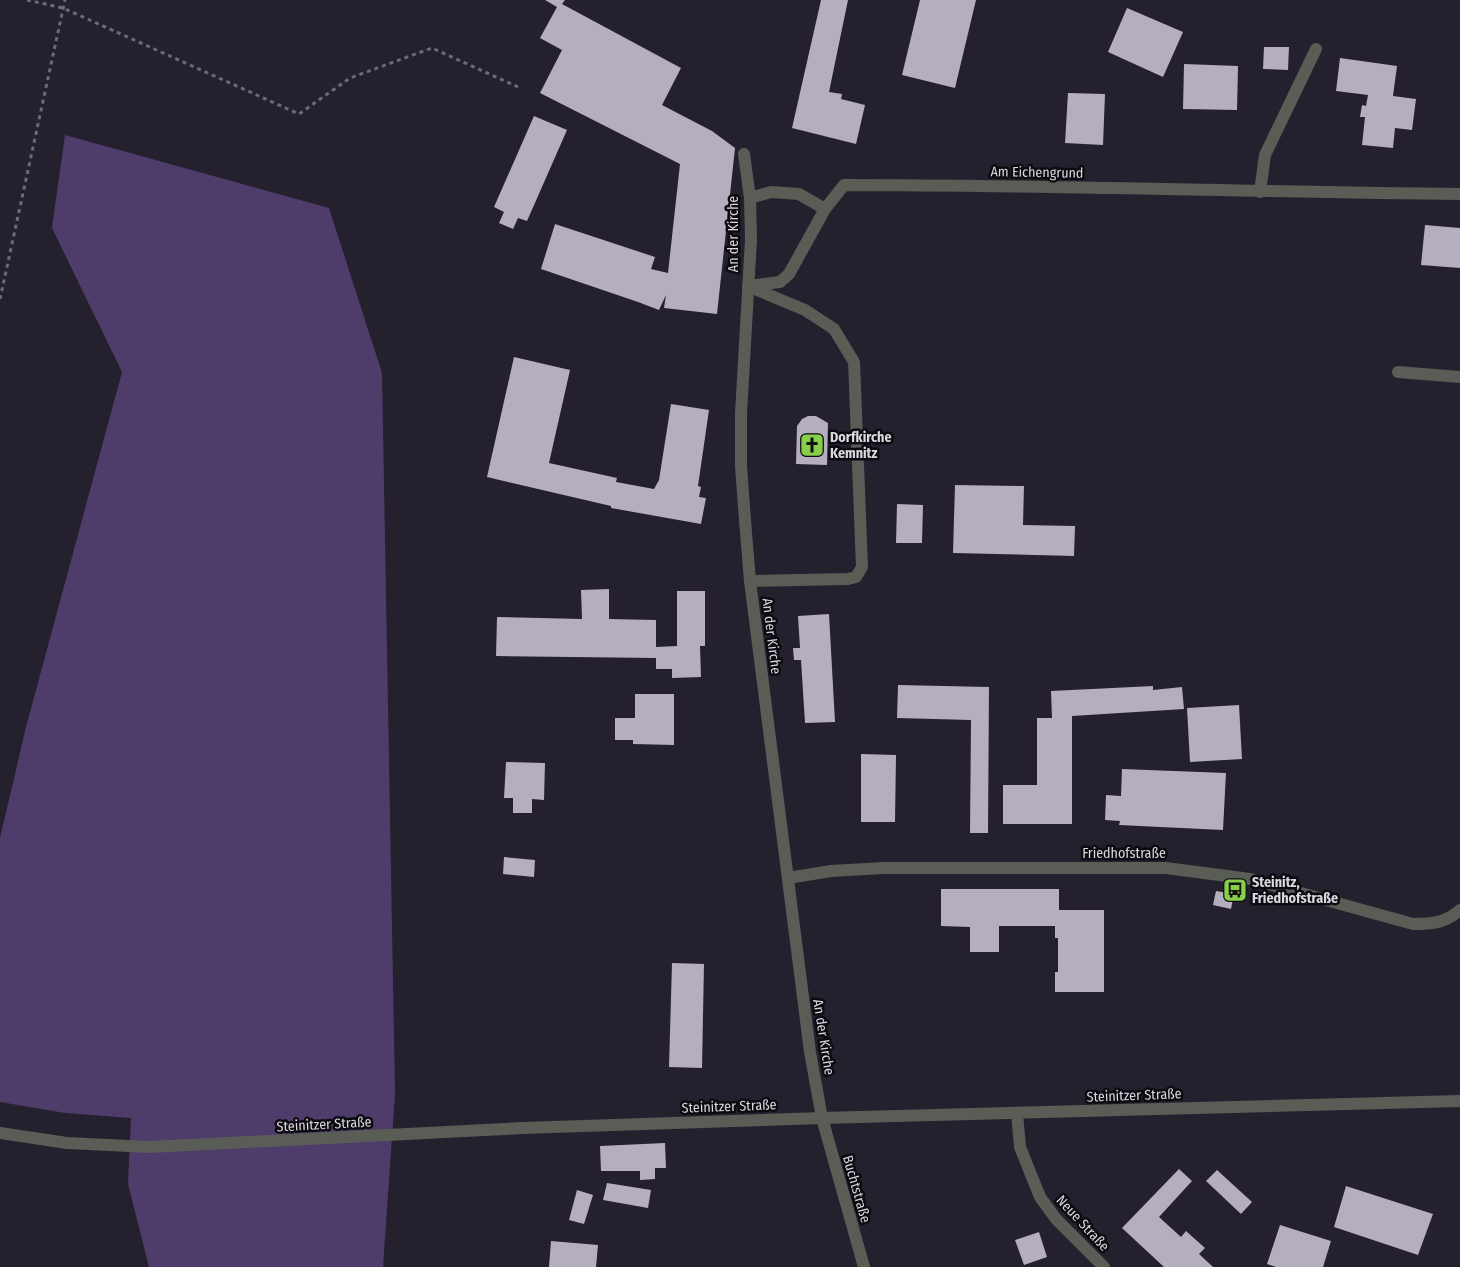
<svg xmlns="http://www.w3.org/2000/svg" width="1460" height="1267" viewBox="0 0 1460 1267" font-family="'Fira Sans Condensed',sans-serif">
<style>
.green{fill:#4e3d6a}
.building{fill:#b4aebf}
.lines{fill:none;stroke-linecap:round;stroke-linejoin:round}
.path{stroke:#6d6a75;stroke-width:3;stroke-dasharray:4 4;stroke-linecap:butt}
.minor{stroke:#595d56;stroke-width:12}
.labels{text-anchor:middle;stroke-width:5;stroke-linejoin:round;paint-order:stroke}
.street-label{font-size:14px;fill:#dad7e0;stroke:#0d0b10}
.poi-label{font-size:14px;font-weight:bold;fill:#dad7e0;stroke:#0d0b10;text-anchor:start}
</style>
<rect width="100%" height="100%" fill="#24202d"/>
<polygon class="green" points="65,135 329,208 382,373 395,1093 383,1267 149,1267 128,1184 131,1118 65,1113 0,1102 0,838 26,727 122,372 52,228"/>
<g class="building">
<polygon points="545,0 565,0 562,4 681,68 662,105 712,131 735,148 717,314 664,308 666,295 659,310 638,302 541,269 555,224 655,257 651,269 668,273 680,164 540,93 562,50 540,38 557,7"/>
<polygon points="821,0 848,0 829,92 842,94 841,99 865,105 856,144 792,128"/>
<polygon points="920,0 976,0 955,88 902,75"/>
<polygon points="1127,8 1183,32 1163,77 1108,52"/>
<polygon points="1264,47 1289,47 1288,70 1263,69"/>
<polygon points="1340,58 1397,66 1393,96 1416,99 1412,130 1395,128 1393,148 1362,145 1365,117 1360,117 1362,105 1366,106 1368,95 1336,91"/>
<polygon points="1184,64 1238,66 1237,110 1183,109"/>
<polygon points="1068,93 1105,94 1103,145 1065,143"/>
<polygon points="534,116 567,130 527,221 518,218 513,229 499,223 504,212 494,207"/>
<polygon points="1425,225 1460,228 1460,268 1421,265"/>
<polygon points="514,357 570,370 549,463 617,478 616,482 654,489 659,480 671,404 709,410 698,486 701,487 699,497 706,498 701,524 611,508 611,506 487,477"/>
<polygon points="808,416 816,416 828,423 827,465 796,464 797,426 802,419"/>
<polygon points="955,485 1024,486 1023,525 1075,526 1074,556 953,553"/>
<polygon points="897,504 923,505 922,543 896,543"/>
<polygon points="609,589 609,619 656,620 656,647 677,646 677,591 705,591 705,646 700,646 701,677 672,678 672,669 656,669 656,658 496,656 497,617 582,619 581,590"/>
<polygon points="829,614 835,722 805,723 801,660 794,660 793,648 800,648 798,616"/>
<polygon points="898,685 989,687 988,833 970,833 971,720 897,718"/>
<polygon points="1153,686 1153,690 1182,687 1184,709 1072,716 1072,824 1003,824 1003,785 1037,785 1037,718 1052,718 1051,691"/>
<polygon points="635,694 674,694 674,745 633,744 633,740 615,740 615,718 635,718"/>
<polygon points="1239,705 1242,759 1190,762 1187,708"/>
<polygon points="861,754 896,755 895,822 861,822"/>
<polygon points="506,762 545,763 544,800 532,799 532,813 513,813 513,798 504,798"/>
<polygon points="1122,769 1226,773 1223,830 1119,825 1120,821 1105,820 1106,795 1121,796"/>
<polygon points="504,857 535,860 534,877 503,874"/>
<polygon points="941,889 1059,889 1059,910 1104,910 1104,992 1055,992 1055,972 1058,972 1058,938 1055,938 1055,926 999,926 999,952 970,952 970,927 941,926"/>
<polygon points="1216,891 1234,894 1231,909 1213,905"/>
<polygon points="672,963 704,964 702,1068 669,1067"/>
<polygon points="665,1143 666,1168 655,1168 655,1179 640,1180 640,1171 601,1171 600,1146"/>
<polygon points="1179,1169 1192,1181 1159,1217 1181,1237 1186,1231 1205,1248 1199,1254 1213,1267 1164,1267 1122,1228"/>
<polygon points="1217,1170 1252,1202 1241,1214 1206,1181"/>
<polygon points="607,1183 651,1190 648,1208 603,1200"/>
<polygon points="1346,1186 1433,1214 1418,1255 1334,1227"/>
<polygon points="577,1190 593,1195 584,1224 569,1220"/>
<polygon points="1280,1225 1331,1241 1323,1267 1276,1267 1267,1264"/>
<polygon points="1039,1232 1047,1257 1024,1265 1015,1240"/>
<polygon points="551,1241 598,1245 596,1267 549,1267"/>
</g>
<g class="lines">
<g class="path">
<polyline points="27,0 63,8 299,114 350,78 432,48 518,87"/>
<polyline points="0,299 65,0"/>
</g>
<g class="minor">
<polyline points="744,154 750,198 751,239 741,413 741,466 745,520 750,581 810,1052 822,1118 864,1267"/>
<polyline points="1260,192 1265,155 1316,49"/>
<polyline points="750,198 771,192 799,194 825,209"/>
<path d="M 748,286 L 780,282 L 789,274 L 825,209 L 844,185 C 1049,185 1255,192 1460,194"/>
<polyline points="748,286 805,310 834,329 854,362 862,567 856,577 848,579 750,581"/>
<polyline points="1398,372 1460,377"/>
<path d="M 788,878 L 831,871 L 884,868 L 1166,868 L 1250,879 L 1413,924 C 1432,924 1445,923 1460,910"/>
<polyline points="1017,1113 1020,1147 1040,1197 1056,1219 1104,1267"/>
<polyline points="0,1133 67,1143 150,1147 523,1128 822,1118 1460,1101"/>
</g>
</g>
<defs>
<g id="church-square" transform="scale(1.25)"><rect x="-9" y="-9" width="18" height="18" rx="4" fill="#88cf49" stroke="#0d0b10"/><path d="M-1.2-6h2.4v3.5h3.3v2.4h-3.3V6h-2.4V-.1h-3.3v-2.4h3.3Z" fill="#111"/></g>
<g id="bus-square" transform="scale(1.25)"><rect x="-9" y="-9" width="18" height="18" rx="4" fill="#88cf49" stroke="#0d0b10"/><path d="M-5-6H5V4H4V6H2V4H-2V6H-4V4H-5ZM-3.5-4V0h7V-4ZM-3.5 1.2v1.5H-2V1.2ZM2 1.2v1.5H3.5V1.2Z" fill="#111"/></g>
</defs>
<g fill-rule="evenodd">
<use href="#church-square" x="812" y="445"/>
<use href="#bus-square" x="1235" y="890"/>
</g>
<g class="labels">
<g class="street-label">
<text transform="translate(1037 172) rotate(1)" y="5">Am Eichengrund</text>
<text transform="translate(733 234) rotate(-90)" y="5">An der Kirche</text>
<text transform="translate(772 636) rotate(83)" y="5">An der Kirche</text>
<text x="1124" y="858">Friedhofstraße</text>
<text transform="translate(824 1037) rotate(81)" y="5">An der Kirche</text>
<text transform="translate(1134 1095) rotate(-2)" y="5">Steinitzer Straße</text>
<text transform="translate(729 1106) rotate(-2)" y="5">Steinitzer Straße</text>
<text transform="translate(324 1124) rotate(-3)" y="5">Steinitzer Straße</text>
<text transform="translate(857 1189) rotate(74)" y="5">Buchtstraße</text>
<text transform="translate(1083 1223) rotate(47)" y="5">Neue Straße</text>
</g>
<g class="poi-label">
<text x="830" y="442">Dorfkirche<tspan x="830" dy="16">Kemnitz</tspan></text>
<text x="1252" y="887">Steinitz,<tspan x="1252" dy="16">Friedhofstraße</tspan></text>
</g>
</g>
</svg>
